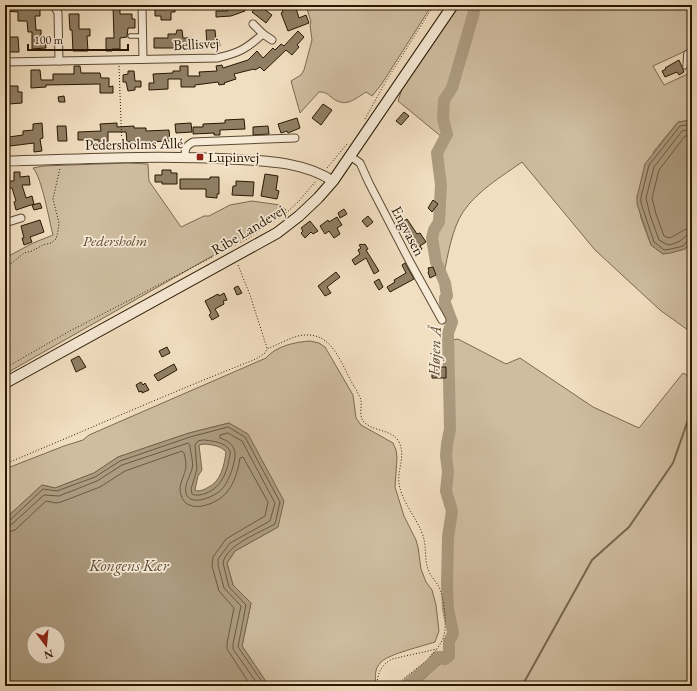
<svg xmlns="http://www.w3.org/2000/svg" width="697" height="691" viewBox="0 0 697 691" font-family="'EB Garamond',serif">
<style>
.green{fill:#cfbda0;stroke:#7b6a50}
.water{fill:#ad9b80;stroke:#77664d;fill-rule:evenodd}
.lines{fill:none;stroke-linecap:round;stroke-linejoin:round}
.shore{stroke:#6a5940;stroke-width:1}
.stream{stroke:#77664d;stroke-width:2}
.river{stroke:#ad9b80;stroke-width:12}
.building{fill:#917f65;stroke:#271701}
.service-casing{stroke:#5a4931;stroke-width:5.5}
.minor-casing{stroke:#5a4931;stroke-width:9}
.tertiary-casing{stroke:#5a4931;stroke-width:11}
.secondary-casing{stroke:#271701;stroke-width:12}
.path{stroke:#271701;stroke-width:1;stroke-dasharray:1 2;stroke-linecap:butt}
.service{stroke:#f7ead7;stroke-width:3.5}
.minor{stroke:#f7ead7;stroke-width:7}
.tertiary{stroke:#f7ead7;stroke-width:9}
.secondary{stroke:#f7ead7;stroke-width:10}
.poi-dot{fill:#8f2418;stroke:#f7ead7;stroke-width:1.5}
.labels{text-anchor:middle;stroke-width:3.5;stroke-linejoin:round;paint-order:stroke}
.street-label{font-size:15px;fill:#271701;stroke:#f7ead7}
.poi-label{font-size:15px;fill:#271701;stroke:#f7ead7;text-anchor:start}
.park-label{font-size:15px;font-style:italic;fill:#594931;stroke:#f7ead7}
.water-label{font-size:16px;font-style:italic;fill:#5d4c34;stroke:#f7ead7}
</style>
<rect width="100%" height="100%" fill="#f2dfc1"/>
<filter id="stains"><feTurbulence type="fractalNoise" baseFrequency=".005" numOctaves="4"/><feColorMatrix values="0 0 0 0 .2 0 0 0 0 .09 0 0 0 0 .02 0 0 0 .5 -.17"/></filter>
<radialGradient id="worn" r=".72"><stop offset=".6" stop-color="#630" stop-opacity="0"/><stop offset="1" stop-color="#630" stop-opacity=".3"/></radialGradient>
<g class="green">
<path d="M 307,5 L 432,5 L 381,85 L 372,96 L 366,92 C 352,101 345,108 331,97 C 327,93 324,92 319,92 L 300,113 L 291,81 L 301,75 L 304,70 L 312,40 L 310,25 L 311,22 L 307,9 Z"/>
<path d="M 459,5 L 692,5 L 692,48 L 653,66 L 664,85 L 692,72 L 692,120 L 678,122 L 654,151 L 637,197 L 641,218 L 651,245 L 663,254 L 685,249 L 692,241 L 692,333 L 660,310 L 595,250 L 522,162 C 501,177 477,191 463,212 C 452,229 448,254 444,274 L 433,259 L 430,244 L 438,213 L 439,205 L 438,176 L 435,153 L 443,138 L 398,101 L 403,86 Z"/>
<path d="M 128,163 L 148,164 L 149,181 L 181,227 L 204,216 L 209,216 L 230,205 L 252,201 L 280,205 L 286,210 L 265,226 L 5,374 L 5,258 L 33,243 L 53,235 C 49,220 42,178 33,168 L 43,166 Z"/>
<polygon points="458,339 506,364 520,358 593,407 639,428 683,373 692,378 692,415 690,421 692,421 692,686 416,686 440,664 446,663 451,656 449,641 452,636 453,632 448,609 447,584 448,537 452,511 446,491 448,472 446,456 447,444 450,429 448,341"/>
<path d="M 310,341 L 319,343 L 325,347 L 353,395 L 356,418 L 361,425 L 393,443 L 396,450 L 397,458 L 395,487 L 404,516 L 416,540 L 418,547 L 421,569 L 426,582 L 432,590 L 436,605 L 439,631 L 435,642 C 423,646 389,654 381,662 C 374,669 375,678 376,686 L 269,686 L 242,646 L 251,603 L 233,585 L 227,563 L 235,551 L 278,527 L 229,423 L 189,433 L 118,457 L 94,473 L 55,488 L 42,485 L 5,519 L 5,469 L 64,446 L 83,440 L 89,435 L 266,358 C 276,346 295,342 310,341 Z"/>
</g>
<g class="water">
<polygon points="692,120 692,241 685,249 671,253 663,254 651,245 637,204 637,197 645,164 678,122"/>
<path d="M 229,423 L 248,434 L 284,501 L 278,527 L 235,551 L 227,563 L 233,585 L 251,603 L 242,646 L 269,686 L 5,686 L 5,519 L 42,485 L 55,488 L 94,473 L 118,457 L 189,433 ZM 205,444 C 213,445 221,446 226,452 C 224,466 221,482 207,488 C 203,490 199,492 195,490 L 198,476 L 202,470 L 199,445 ZM 34,633 L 58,633 L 58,657 L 34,657 Z"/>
</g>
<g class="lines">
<g class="shore">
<polyline points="692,124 680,126 649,165 641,197 641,203 654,242 658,245 664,250 671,249 683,246 688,240 692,239"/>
<polyline points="692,129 682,131 654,167 646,198 650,215 659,240 666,244 670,245 680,241 687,235 692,234"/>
<path d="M 692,135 L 685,136 L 659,170 L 652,198 L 656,214 L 664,236 L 669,238 C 679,235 681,229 692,228"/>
<path d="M 204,440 C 212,441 226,442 230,451 C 231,453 229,457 229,460 C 226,475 220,489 204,494 C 200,495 196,496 192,494 L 191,489 L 197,469 L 195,445 L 198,441 Z"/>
<path d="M 5,522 L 9,521 L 43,489 L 57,491 L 95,477 L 120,461 L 190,437 L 228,427 L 245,437 L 280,502 L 275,524 C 259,533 226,545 223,563 L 229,587 L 246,605 L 238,647 L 265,686"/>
<path d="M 5,527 L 12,524 L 44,495 L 59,496 L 97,481 L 122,465 L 188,443 L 190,445 C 190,452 194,462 192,469 C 190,476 184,485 186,493 C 190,508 216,496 222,489 C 229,482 238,457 234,449 C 231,442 225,440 220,438 L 220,435 L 228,433 L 242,441 L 275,503 L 270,521 L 230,543 L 218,559 L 218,565 L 224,588 L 241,606 L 233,644 L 233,649 L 259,686"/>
<path d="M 5,533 L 15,530 L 46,501 L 56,503 L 61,502 L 100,487 L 125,471 L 182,451 L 184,453 C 185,457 186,461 186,465 C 186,475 177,485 181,495 C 187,516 218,504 227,492 C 235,482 238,470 240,458 L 243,457 L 268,502 L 265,516 L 226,539 L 213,557 L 212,566 L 219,591 L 234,608 L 227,643 L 227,649 L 251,686"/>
</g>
<polyline class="stream" points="522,686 592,560 629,527 673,463 688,420 692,401"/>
<polyline class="river" points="408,686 409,683 432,664 437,657 443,657 445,659 449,656 449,641 452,636 453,632 448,609 447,584 448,537 452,511 446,491 448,472 446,456 447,444 450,429 448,333 452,322 445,303 445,298 447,296 445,283 436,262 432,238 434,230 439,222 441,185 437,153 447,134 443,119 444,100 452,88 476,5"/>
</g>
<g class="building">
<polygon points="5,5 40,7 40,16 35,16 36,30 41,30 41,39 45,39 46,48 32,49 32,32 28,32 27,21 18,21 18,12 5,11"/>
<polygon points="113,5 120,5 120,14 132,14 132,19 135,19 135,28 128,28 127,37 120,38 120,49 112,49 112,51 106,51 106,38 114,38"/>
<polygon points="155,5 175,6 175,12 171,12 171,20 161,20 161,16 155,16"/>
<polygon points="226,5 243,5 245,11 231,16 216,17 216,11 228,11"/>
<polygon points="257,5 259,5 272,15 266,23 252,12"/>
<polygon points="295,5 299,18 306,15 309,23 288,31 281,13 283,12 282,9"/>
<polygon points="69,14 79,14 79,29 90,29 90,36 87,36 88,51 73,51 72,30 70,30"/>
<polygon points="177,30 182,30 183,38 192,38 192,48 177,49 177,48 154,48 154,38 168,38 168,34 176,34"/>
<polygon points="206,30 215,30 216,40 219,40 220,46 207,46"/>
<polygon points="298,31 304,37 297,45 299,47 292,55 286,50 264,71 260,67 255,70 254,69 234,74 236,79 224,83 225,84 219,85 218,82 195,85 195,87 181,87 181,79 168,79 168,89 149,90 149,83 154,83 153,74 173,73 173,71 180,71 180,66 188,66 188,76 200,76 199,72 217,71 216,66 222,65 223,68 248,60 257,51 263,58 273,48 275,50 281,44 284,46"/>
<polygon points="8,37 18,37 19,52 9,52"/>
<polygon points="679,60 684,72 679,75 677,72 665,77 662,71 666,69 665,68"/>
<polygon points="74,66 80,66 81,73 100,73 101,78 109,78 109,87 113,86 113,93 100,93 100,84 46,85 46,87 31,88 31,70 40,70 41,80 53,80 53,74 74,74"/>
<polygon points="128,71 134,71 135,81 141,81 141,87 135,87 135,90 128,91 126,82 123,82 123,75 128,74"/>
<polygon points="9,86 18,86 18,92 22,92 22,103 9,104"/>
<polygon points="64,96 65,102 59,102 58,97"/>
<polygon points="323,104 332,110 321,125 312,118"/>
<polygon points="404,112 409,116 401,125 396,121"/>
<polygon points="297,118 300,128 288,133 287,131 281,133 278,124"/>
<polygon points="244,119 245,129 220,130 220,135 214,135 214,133 193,134 193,127 203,127 203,124 225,123 225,120"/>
<polygon points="42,123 43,138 40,139 42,151 34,152 34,143 10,146 9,137 23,135 23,131 33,130 33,124"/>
<polygon points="117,123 117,127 134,126 134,128 146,128 146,131 169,130 170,141 147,142 147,145 142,145 141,142 127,142 126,132 108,132 108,146 99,146 99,140 78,140 78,132 101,131 100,124"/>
<polygon points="191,123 192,132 176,133 175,124"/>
<polygon points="57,126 66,126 67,141 58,141"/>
<polygon points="268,126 269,134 253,135 253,127"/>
<polygon points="162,170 171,170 171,173 177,173 177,184 162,184 162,182 155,182 155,175 162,175"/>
<polygon points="14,172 20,172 20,177 29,176 30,185 22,185 26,198 32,196 34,204 16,210 14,202 16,201 12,188 9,188 8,181 14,181"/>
<polygon points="265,174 278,176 276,190 279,191 277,199 261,196"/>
<polygon points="210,177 219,177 219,194 217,194 217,198 206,197 206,189 180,189 180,179 210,179"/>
<polygon points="236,181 254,182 253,196 232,195 233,186 236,186"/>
<polygon points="433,200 438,204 432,212 428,208"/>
<polygon points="40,203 42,208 34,210 32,205"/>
<polygon points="344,209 347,214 340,218 338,213"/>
<polygon points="368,216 373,222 367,227 362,221"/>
<polygon points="337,217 342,225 337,228 340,234 334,238 329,231 325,234 320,226 328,220 329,222"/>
<polygon points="407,219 417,234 420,233 426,242 420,246 422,249 416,253 407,240 409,239 400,226 403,225 402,222"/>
<polygon points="40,220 44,232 30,237 32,242 24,245 22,238 24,238 21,226"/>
<polygon points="310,221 318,231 313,234 311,232 305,238 301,233 303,231 301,228"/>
<polygon points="362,244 363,245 365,244 368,249 366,250 379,271 374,274 366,258 355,265 352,260 360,254 358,250 361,248 359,245"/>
<polygon points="405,263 414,279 390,292 387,287 395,282 394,280 406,273 402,265"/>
<polygon points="433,267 436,275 430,278 428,272 429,271 428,268"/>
<polygon points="336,272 340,277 327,287 331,293 325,296 318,286"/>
<polygon points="379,279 383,287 379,290 374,282"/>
<polygon points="238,286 242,293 237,295 234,288"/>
<polygon points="224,293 227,300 223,301 224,304 215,309 219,316 212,320 209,315 211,313 205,301 218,294 219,296"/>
<polygon points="167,347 170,353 162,357 159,351"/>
<polygon points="79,356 86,367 76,372 71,360"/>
<polygon points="174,364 177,370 158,381 154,375"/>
<polygon points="439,367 446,367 446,378 432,378 432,370 436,370 436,368"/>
<polygon points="141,382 143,385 145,383 149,390 142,393 142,391 139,392 136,385"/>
</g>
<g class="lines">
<g class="service-casing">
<g id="service">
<polyline points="130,36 142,36"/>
<polyline points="685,67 686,53 692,50"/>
</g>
</g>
<g class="minor-casing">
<g id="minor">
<polyline points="54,5 58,13 59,61"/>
<polyline points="142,5 143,59"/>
<polyline points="253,24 263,34 272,40"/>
<path d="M 5,62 L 217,58 C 239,53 246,49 263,34"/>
<path d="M 185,156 C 185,148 186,146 193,142 L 295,138"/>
<polyline points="350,156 360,163 369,183 410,262 442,320"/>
<polyline points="5,223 21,218"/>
</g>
</g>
<g class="tertiary-casing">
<path id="tertiary" d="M 5,161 C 80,159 155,155 230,159 C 265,161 302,161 333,181"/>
</g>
<g class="secondary-casing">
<polyline id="secondary" points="5,383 277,233 299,216 318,198 333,181 453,5"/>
</g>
<g class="path">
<polyline points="119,66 122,149"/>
<polyline points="365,119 386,81 434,5"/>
<polyline points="327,168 347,144"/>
<polyline points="5,189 10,213"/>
<polyline points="5,265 12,263 24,253 32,251 43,245 51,243 56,239 58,231 59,223 53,199 60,168"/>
<polyline points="238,265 250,295 267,348"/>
<polyline points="5,368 68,332 247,239 285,214 298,202 316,181"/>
<path d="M 5,464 C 89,429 172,392 256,359 L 265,353 L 267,349 C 277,345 288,339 298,336 C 335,328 341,368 357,391 C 358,394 360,397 361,400 C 362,406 359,415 363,421 C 372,432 393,429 399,442 C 406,456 397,470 399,484 C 402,502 416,517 422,533 C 427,545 424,558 428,569 C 430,576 436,581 439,587 C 444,597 447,624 444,635 C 443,640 440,644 437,649 L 392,659 C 381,665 377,674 377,686"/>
<polyline points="400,686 403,679 425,662 437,649"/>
</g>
<use href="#service" class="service"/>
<use href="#minor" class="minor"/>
<use href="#tertiary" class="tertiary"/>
<use href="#secondary" class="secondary"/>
</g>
<rect class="poi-dot" x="196" y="153" width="8" height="8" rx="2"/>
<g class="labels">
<g class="street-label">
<text transform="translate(196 44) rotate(-3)" y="5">Bellisvej</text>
<text transform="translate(134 144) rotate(-1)" y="5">Pedersholms Allé</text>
<text transform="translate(248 230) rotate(-31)" y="5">Ribe Landevej</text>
<text transform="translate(408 231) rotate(62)" y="5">Engvasen</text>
</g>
<g class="poi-label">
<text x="208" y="162">Lupinvej</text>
</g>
<g class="park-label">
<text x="115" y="246">Pedersholm</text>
</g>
<g class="water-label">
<text transform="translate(434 351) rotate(-88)" y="6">Højen Å</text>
<text x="129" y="571">Kongens Kær</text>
</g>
</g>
<rect width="697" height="691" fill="none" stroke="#f2dfc1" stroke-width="20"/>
<rect x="6" y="6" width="685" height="679" fill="none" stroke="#271701" stroke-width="2"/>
<rect x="10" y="10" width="677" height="671" fill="none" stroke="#271701"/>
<g transform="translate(46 645) rotate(164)"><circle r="19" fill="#f7ead7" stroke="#a49681"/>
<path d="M0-3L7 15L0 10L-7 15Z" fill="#8f2418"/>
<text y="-6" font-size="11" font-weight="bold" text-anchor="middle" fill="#271701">N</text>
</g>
<path d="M28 44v6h100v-6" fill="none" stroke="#271701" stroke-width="2"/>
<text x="34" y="44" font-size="12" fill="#271701" stroke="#f7ead7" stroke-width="3" paint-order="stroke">100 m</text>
<rect width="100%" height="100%" filter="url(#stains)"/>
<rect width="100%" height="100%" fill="url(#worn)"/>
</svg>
